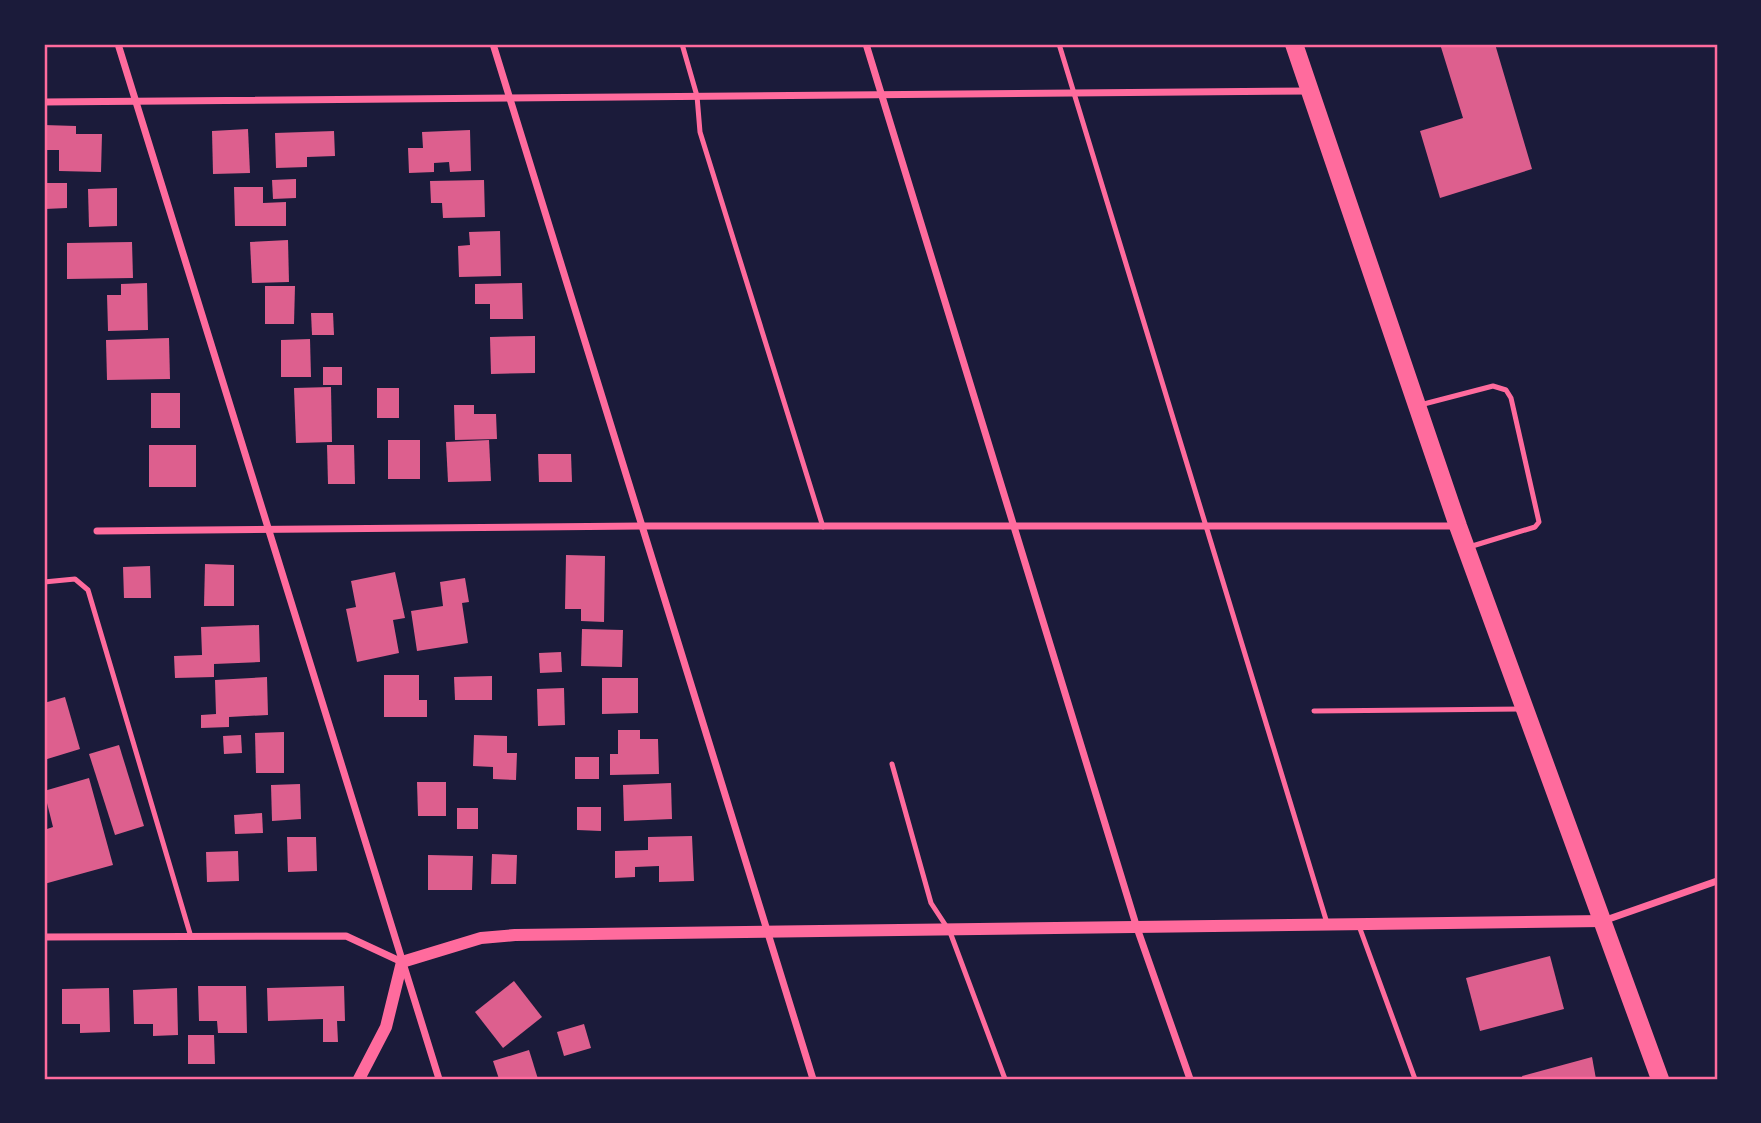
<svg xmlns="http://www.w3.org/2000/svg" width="1761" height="1123" viewBox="0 0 1761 1123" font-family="'PT Sans',sans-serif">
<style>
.building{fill:#dd5f8e}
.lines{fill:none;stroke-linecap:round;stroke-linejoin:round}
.service{stroke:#ff6b9d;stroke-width:5}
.minor{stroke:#ff6b9d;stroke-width:7}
.tertiary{stroke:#ff6b9d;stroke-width:12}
.primary{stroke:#ff6b9d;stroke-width:18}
.neatline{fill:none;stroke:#ff6b9d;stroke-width:2.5}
</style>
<rect width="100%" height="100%" fill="#1b1b3a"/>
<g class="building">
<polygon points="1440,44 1495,44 1532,169 1440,198 1420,131 1463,118"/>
<polygon points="44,125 76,126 76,134 102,134 101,172 59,171 59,150 44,150"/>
<polygon points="248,129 250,173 213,174 212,131"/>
<polygon points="470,130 471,171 450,172 449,162 434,163 434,172 409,173 408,148 423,148 422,132"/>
<polygon points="334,131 335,156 307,157 307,167 276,168 275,133"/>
<polygon points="296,179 296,198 273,199 272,180"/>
<polygon points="484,180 485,217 443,218 442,203 431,203 430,181"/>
<polygon points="45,183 67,183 67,208 45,209"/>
<polygon points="234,187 263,187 263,203 286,202 286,226 235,226"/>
<polygon points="117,188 117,226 89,227 88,189"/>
<polygon points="500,231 501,276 459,277 458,246 470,245 469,232"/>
<polygon points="288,240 289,282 252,283 250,242"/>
<polygon points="132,242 133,278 67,279 67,243"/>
<polygon points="147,283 148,330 108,331 107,295 121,295 121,284"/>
<polygon points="522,283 523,319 490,319 490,304 475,304 475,284"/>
<polygon points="265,286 295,286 294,324 265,324"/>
<polygon points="311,313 333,313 334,335 312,335"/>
<polygon points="535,336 535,373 491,374 490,337"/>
<polygon points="169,338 170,379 107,380 106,340"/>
<polygon points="310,339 311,377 281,377 281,340"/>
<rect x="323" y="367" width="19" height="18"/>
<polygon points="331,387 332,442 296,443 294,388"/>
<rect x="377" y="388" width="22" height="30"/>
<rect x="151" y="393" width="29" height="35"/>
<polygon points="454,405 474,405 474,414 496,414 497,439 455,440"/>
<rect x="388" y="440" width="32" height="39"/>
<polygon points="489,440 491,481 448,482 446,442"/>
<rect x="149" y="445" width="47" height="42"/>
<polygon points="327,445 354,445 355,484 328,484"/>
<polygon points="538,454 571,454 572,482 539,482"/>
<polygon points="566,555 605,556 604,622 581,621 581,609 565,609"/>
<polygon points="205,564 234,565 234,606 204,606"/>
<polygon points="150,566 151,598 124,598 123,567"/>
<polygon points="395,572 405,618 393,620 399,653 357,662 346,609 356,607 351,581"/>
<polygon points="465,578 469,602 462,603 468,643 417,651 411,611 443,606 440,582"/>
<polygon points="259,625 260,662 214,664 214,677 175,678 174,656 202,655 201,627"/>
<polygon points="582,629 623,630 622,667 581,666"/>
<polygon points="561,652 562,672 540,673 539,653"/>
<polygon points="384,675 419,675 419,700 427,700 427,717 384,717"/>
<polygon points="492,676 492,700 455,700 454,677"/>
<polygon points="267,677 268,715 229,717 229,727 201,728 201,715 216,714 215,680"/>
<polygon points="602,678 638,678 638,713 602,714"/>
<polygon points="564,688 565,725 538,726 537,689"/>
<polygon points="65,697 80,749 44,760 44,703"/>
<polygon points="618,730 640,730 640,739 658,739 659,774 610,775 610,754 618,754"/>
<polygon points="284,732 284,773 256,773 255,733"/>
<polygon points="241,735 242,753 224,754 223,736"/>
<polygon points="474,735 507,736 507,753 517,753 516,780 493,779 493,767 473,766"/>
<polygon points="119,745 144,826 115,835 89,754"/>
<rect x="575" y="757" width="24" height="22"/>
<polygon points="89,778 113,865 44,884 44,830 53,827 44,791"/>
<polygon points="417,782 446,782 446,816 418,816"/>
<polygon points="671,783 672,819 624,821 623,785"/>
<polygon points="300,784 301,819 272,821 271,785"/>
<polygon points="577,807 601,807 601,831 577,830"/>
<rect x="457" y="808" width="21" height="21"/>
<polygon points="262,813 263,833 235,834 234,815"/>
<polygon points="692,836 694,881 659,882 659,866 635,867 635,877 615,878 615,851 648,850 648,837"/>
<polygon points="287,837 316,837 317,871 288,872"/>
<polygon points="238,851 239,881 207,882 206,852"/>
<polygon points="492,854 517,855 516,884 491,884"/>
<polygon points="428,855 473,856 472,890 428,890"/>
<polygon points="1550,956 1564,1009 1480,1031 1466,978"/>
<polygon points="514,981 542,1017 503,1048 475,1012"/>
<polygon points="198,986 246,986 247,1033 218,1033 217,1021 199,1021"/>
<polygon points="344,986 345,1021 337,1021 338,1042 323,1042 323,1019 268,1021 267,988"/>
<polygon points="109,988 110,1032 80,1033 80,1024 62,1024 62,989"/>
<polygon points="177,988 178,1035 153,1036 153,1024 134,1024 133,990"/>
<polygon points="584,1024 591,1048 564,1056 557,1032"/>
<polygon points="188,1035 214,1035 215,1064 188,1064"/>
<polygon points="529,1050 538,1079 499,1079 493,1061"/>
<polygon points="1592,1057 1596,1079 1523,1079 1522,1076"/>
</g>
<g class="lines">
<g class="service">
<polyline points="682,44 697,96 700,132 823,527"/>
<polyline points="1059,44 1327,923"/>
<polyline points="1420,405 1493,386 1506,390 1511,398 1539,522 1535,527 1469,547"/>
<polyline points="44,582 75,579 88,590 191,937"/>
<polyline points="1314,711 1522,709"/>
<polyline points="892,764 931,903 950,932 1005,1079"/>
<polyline points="1359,926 1415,1079"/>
</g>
<g class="minor">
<polyline points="118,44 439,1079"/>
<polyline points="493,44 813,1079"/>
<polyline points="866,44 1137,928 1190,1079"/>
<polyline points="44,102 1309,91"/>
<polyline points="97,531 641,526 1458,526"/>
<polyline points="1603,921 1717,881"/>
<polyline points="44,937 346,936 402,962"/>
</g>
<polyline class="tertiary" points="359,1079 386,1027 402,962 481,938 515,935 1603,921"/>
<polyline class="primary" points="1294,44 1458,526 1660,1079"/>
</g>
<rect width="1761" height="1123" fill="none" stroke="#1b1b3a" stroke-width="91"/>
<rect x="46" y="46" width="1670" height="1032" class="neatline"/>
</svg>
